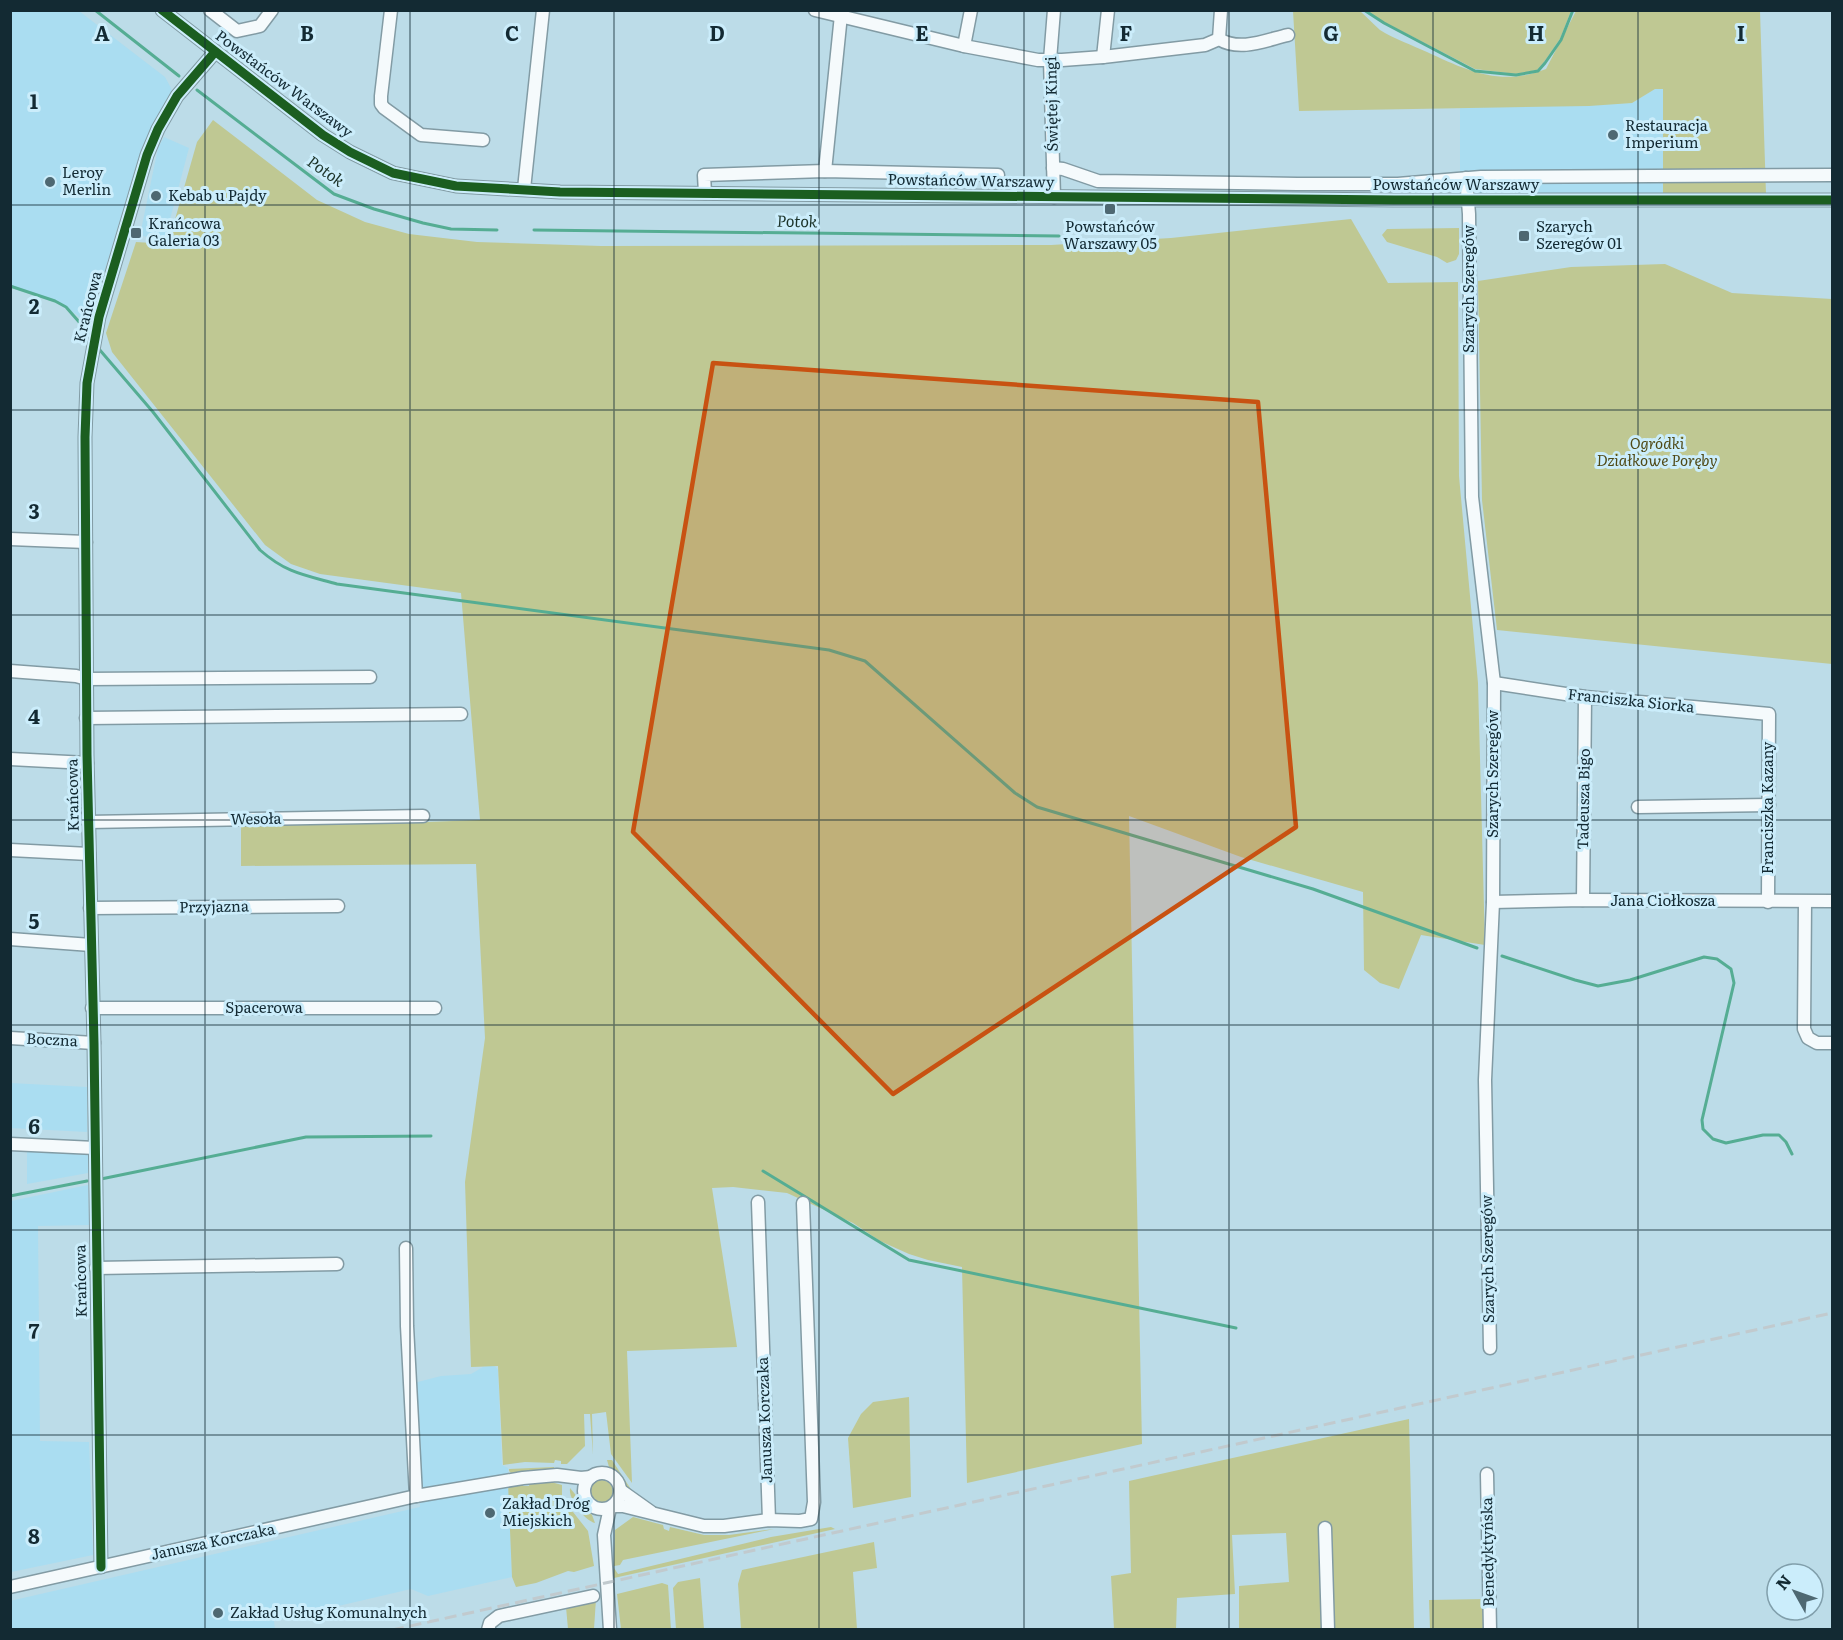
<svg xmlns="http://www.w3.org/2000/svg" width="1843" height="1640" viewBox="0 0 1843 1640" font-family="Literata,serif">
<style>
.built{fill:#aaddf1}
.green{fill:#bfc893}
.lines{fill:none;stroke-linecap:round;stroke-linejoin:round}
.stream{stroke:#55ad93;stroke-width:3}
.minor-casing{stroke:#829ba4;stroke-width:15}
.minor{stroke:#f5fafc;stroke-width:12}
.rail{stroke:#c1cace;stroke-width:3;stroke-dasharray:12 6;stroke-linecap:butt}
.cycleway-casing{stroke:#cbedfb;stroke-width:13}
.cycleway{stroke:#1b5e20;stroke-width:9}
.marked{fill:#c85212;fill-opacity:0.2;stroke:#c85212;stroke-width:4.5;stroke-linejoin:round}
.grid{fill:none;stroke:#132a33;stroke-width:1.5;stroke-opacity:0.55}
.poi-dot{fill:#4e6872;stroke:#cbedfb;stroke-width:2}
.labels{text-anchor:middle;stroke-width:6;stroke-linejoin:round;paint-order:stroke}
.street-label{font-size:15px;fill:#132a33;stroke:#cbedfb}
.poi-label{font-size:15px;fill:#132a33;stroke:#cbedfb;text-anchor:start}
.park-label{font-size:15px;font-style:italic;fill:#4f4916;stroke:#cbedfb}
.water-label{font-size:16px;font-style:italic;fill:#1c3329;stroke:#cbedfb}
.grid-label{font-size:20px;text-anchor:middle;font-weight:bold;fill:#132a33;stroke:#cbedfb;stroke-width:6;stroke-linejoin:round;paint-order:stroke}
</style>
<rect width="100%" height="100%" fill="#bcdce8"/>
<g class="built">
<polygon points="10,11 79,11 165,77 171,88 172,92 142,147 88,326 77,315 55,301 11,286"/>
<polygon points="1655,89 1664,89 1663,194 1460,194 1460,107 1555,106 1632,103"/>
<polygon points="164,137 189,148 164,242 140,235 158,148"/>
<polygon points="10,1083 87,1087 87,1132 11,1128"/>
<polygon points="27,1151 88,1155 88,1173 27,1184"/>
<polygon points="88,1185 89,1225 38,1226 40,1441 89,1442 93,1555 11,1572 11,1201"/>
<polygon points="494,1365 498,1370 502,1465 508,1468 512,1577 428,1596 411,1589 274,1621 275,1630 11,1629 10,1601 420,1507 414,1383 441,1376 471,1374 483,1367"/>
</g>
<g class="green">
<path d="M 1344,10 L 1344,12 L 1360,11 C 1367,17 1373,24 1380,30 C 1394,39 1412,45 1427,52 C 1468,71 1501,87 1546,69 L 1576,11 L 1760,11 L 1766,194 L 1663,194 L 1663,89 L 1655,89 L 1632,103 L 1589,106 L 1299,111 L 1293,11 Z"/>
<polygon points="1367,11 1571,11 1560,39 1544,62 1537,70 1516,74 1475,69 1384,22"/>
<polygon points="213,120 317,200 365,222 409,234 477,242 601,246 1051,245 1171,238 1351,219 1388,283 1458,282 1459,476 1478,683 1485,945 1421,935 1399,989 1380,983 1364,970 1363,892 1241,857 1129,816 1142,1444 967,1483 962,1267 928,1260 909,1254 880,1241 853,1223 787,1193 733,1187 712,1188 737,1347 627,1351 632,1483 611,1454 606,1412 592,1414 593,1455 590,1414 584,1414 585,1446 567,1464 561,1464 561,1461 555,1460 554,1463 525,1462 503,1465 498,1366 471,1367 465,1182 485,1038 476,864 241,866 241,824 372,824 480,820 461,593 320,574 291,564 265,545 112,352 106,333 136,242 168,244 197,142"/>
<polygon points="1459,228 1459,254 1456,260 1447,263 1437,257 1387,242 1382,235 1387,229"/>
<polygon points="1665,264 1732,293 1832,299 1832,664 1497,630 1482,500 1478,281 1571,267"/>
<polygon points="909,1397 911,1497 853,1508 848,1438 861,1414 873,1402"/>
<polygon points="1409,1419 1414,1629 1239,1629 1239,1586 1289,1582 1286,1533 1232,1535 1235,1594 1177,1598 1176,1629 1114,1629 1111,1576 1131,1573 1129,1481"/>
<polygon points="607,1460 612,1460 634,1494 624,1489 618,1476 609,1467"/>
<polygon points="554,1467 554,1470 511,1473 509,1471 509,1469"/>
<circle cx="601" cy="1492" r="12"/>
<polygon points="530,1481 551,1482 562,1485 562,1498 588,1531 594,1566 574,1572 568,1571 536,1583 516,1587 512,1577 508,1483 523,1483 523,1486 529,1486"/>
<path d="M 570,1488 L 592,1515 L 595,1523 C 585,1521 568,1499 570,1488 Z"/>
<polygon points="633,1517 663,1525 664,1529 669,1531 670,1527 704,1535 729,1535 774,1529 623,1560 620,1565 614,1566 615,1530"/>
<polygon points="831,1527 835,1529 614,1578 614,1568 618,1574 771,1537"/>
<polygon points="874,1542 877,1568 853,1572 857,1629 741,1629 738,1584 742,1570"/>
<polygon points="700,1578 704,1629 676,1629 673,1588 678,1582"/>
<polygon points="662,1583 668,1585 671,1629 621,1629 617,1594"/>
<polygon points="596,1599 594,1629 568,1629 566,1607"/>
<polygon points="1485,1599 1486,1629 1430,1629 1429,1600"/>
</g>
<g class="lines">
<g class="stream">
<polyline points="95,10 179,76"/>
<polyline points="1364,10 1384,23 1475,71 1516,75 1538,71 1545,63 1561,40 1573,10"/>
<polyline points="197,90 334,194 374,209 423,223 451,229 497,230"/>
<polyline points="534,230 1059,236"/>
<polyline points="10,286 55,301 66,307 87,331"/>
<path d="M 99,349 L 153,412 L 260,550 C 286,573 304,575 337,584 L 829,650 L 865,661 L 1015,793 L 1037,807 L 1313,889 L 1477,948"/>
<polyline points="1502,956 1575,980 1598,986 1630,980 1704,957 1717,959 1731,969 1734,983 1702,1120 1703,1129 1713,1139 1726,1143 1763,1135 1779,1135 1786,1142 1792,1154"/>
<polyline points="763,1171 909,1260 1236,1328"/>
<polyline points="101,1179 306,1137 431,1136"/>
<polyline points="10,1196 87,1181"/>
</g>
<g class="minor-casing">
<g id="minor">
<polyline points="162,10 323,135 350,152 393,173 456,186 560,192 667,193 1394,200 1832,200"/>
<polyline points="210,10 237,31 260,26 272,10"/>
<polyline points="391,10 381,96 381,104 384,108 421,135 483,140"/>
<path d="M 815,10 L 964,46 L 1038,60 L 1062,60 L 1103,57 L 1205,45 L 1219,39 C 1240,52 1266,40 1288,35"/>
<polyline points="1054,10 1050,60 1054,197"/>
<polyline points="1219,39 1221,10"/>
<polyline points="964,46 971,10"/>
<polyline points="1103,57 1108,10"/>
<polyline points="1053,168 1063,169 1098,181 1297,184 1398,184 1481,177 1832,175"/>
<polyline points="825,171 841,15"/>
<polyline points="1466,178 1469,214 1472,497 1494,683 1493,902 1485,1080 1490,1348"/>
<polyline points="524,189 543,10"/>
<polyline points="705,193 704,175 825,171 998,175"/>
<polyline points="10,539 86,542"/>
<polyline points="10,671 76,676 87,679 370,677"/>
<polyline points="1494,683 1585,697 1769,714 1768,902"/>
<polyline points="86,718 461,714"/>
<polyline points="10,759 87,763"/>
<polyline points="1638,807 1769,805"/>
<polyline points="88,822 423,816"/>
<polyline points="10,850 89,854"/>
<polyline points="1583,900 1585,697"/>
<polyline points="1493,902 1583,900 1832,901"/>
<polyline points="1805,902 1804,1029 1808,1038 1817,1043 1832,1043"/>
<polyline points="90,908 338,906"/>
<polyline points="10,939 91,945"/>
<polyline points="92,1008 435,1008"/>
<polyline points="10,1038 94,1043"/>
<polyline points="10,1144 95,1148"/>
<polyline points="758,1202 769,1520"/>
<polyline points="406,1248 407,1326 416,1496"/>
<polyline points="96,1268 337,1264"/>
<circle cx="602" cy="1491" r="18"/>
<polyline points="1487,1474 1490,1630"/>
<polyline points="620,1490 651,1512"/>
<polyline points="613,1506 623,1506 704,1526 724,1526 769,1520 800,1521 811,1519 814,1502 803,1203"/>
<polyline points="610,1508 604,1535 610,1630"/>
<polyline points="1325,1528 1328,1630"/>
<polyline points="101,1567 94,1043 87,755 85,437 87,383 99,317 147,155 158,129 177,96 215,52"/>
<polyline points="10,1587 416,1496 523,1478 557,1475 581,1478 591,1477"/>
<polyline points="488,1630 490,1623 499,1616 593,1596"/>
</g>
</g>
<use href="#minor" class="minor"/>
<polyline class="rail" points="392,1630 1832,1313"/>
<g class="cycleway-casing">
<g id="cycleway">
<polyline points="162,10 323,135 350,152 393,173 456,186 560,192 667,193 1394,200 1832,200"/>
<polyline points="101,1567 94,1043 87,755 85,437 87,383 99,317 147,155 158,129 177,96 215,52"/>
</g>
</g>
<use href="#cycleway" class="cycleway"/>
</g>
<path class="marked" d="M 713,363 L 1258,402 L 1296,827 L 893,1094 L 633,832 Z"/>
<path class="grid" d="M 205,10 L 205,1630M 410,10 L 410,1630M 614,10 L 614,1630M 819,10 L 819,1630M 1024,10 L 1024,1630M 1229,10 L 1229,1630M 1433,10 L 1433,1630M 1638,10 L 1638,1630M 10,205 L 1832,205M 10,410 L 1832,410M 10,615 L 1832,615M 10,820 L 1832,820M 10,1025 L 1832,1025M 10,1230 L 1832,1230M 10,1435 L 1832,1435"/>
<g class="poi-dot">
<circle cx="1613" cy="135" r="6"/>
<circle cx="50" cy="182" r="6"/>
<circle cx="156" cy="196" r="6"/>
<rect x="1104" y="203" width="12" height="12" rx="3"/>
<rect x="130" y="227" width="12" height="12" rx="3"/>
<rect x="1518" y="230" width="12" height="12" rx="3"/>
<circle cx="490" cy="1513" r="6"/>
<circle cx="218" cy="1613" r="6"/>
</g>
<g class="labels">
<g class="street-label">
<text transform="translate(284 84) rotate(37)" y="5">Powstańców Warszawy</text>
<text transform="translate(1052 104) rotate(-91)" y="5">Świętej Kingi</text>
<text transform="translate(971 181) rotate(1)" y="5">Powstańców Warszawy</text>
<text x="1456" y="190">Powstańców Warszawy</text>
<text transform="translate(1469 289) rotate(-90)" y="5">Szarych Szeregów</text>
<text transform="translate(88 307) rotate(-76)" y="5">Krańcowa</text>
<text transform="translate(1631 701) rotate(6)" y="5">Franciszka Siorka</text>
<text transform="translate(1493 774) rotate(-90)" y="5">Szarych Szeregów</text>
<text transform="translate(73 795) rotate(-91)" y="5">Krańcowa</text>
<text transform="translate(1584 799) rotate(-89)" y="5">Tadeusza Bigo</text>
<text transform="translate(1768 808) rotate(-90)" y="5">Franciszka Kazany</text>
<text transform="translate(256 819) rotate(-1)" y="5">Wesoła</text>
<text x="1663" y="906">Jana Ciołkosza</text>
<text transform="translate(214 907) rotate(-1)" y="5">Przyjazna</text>
<text x="264" y="1013">Spacerowa</text>
<text transform="translate(52 1040) rotate(3)" y="5">Boczna</text>
<text transform="translate(1488 1259) rotate(-91)" y="5">Szarych Szeregów</text>
<text transform="translate(81 1281) rotate(-91)" y="5">Krańcowa</text>
<text transform="translate(765 1420) rotate(-92)" y="5">Janusza Korczaka</text>
<text transform="translate(213 1542) rotate(-12)" y="5">Janusza Korczaka</text>
<text transform="translate(1488 1552) rotate(-91)" y="5">Benedyktyńska</text>
</g>
<g class="poi-label">
<text x="1625" y="131">Restauracja<tspan x="1625" dy="17">Imperium</tspan></text>
<text x="62" y="178">Leroy<tspan x="62" dy="17">Merlin</tspan></text>
<text x="168" y="201">Kebab u Pajdy</text>
<text x="148" y="229">Krańcowa<tspan x="148" dy="17">Galeria 03</tspan></text>
<text x="1110" y="232" text-anchor="middle">Powstańców<tspan x="1110" dy="17">Warszawy 05</tspan></text>
<text x="1536" y="232">Szarych<tspan x="1536" dy="17">Szeregów 01</tspan></text>
<text x="502" y="1509">Zakład Dróg<tspan x="502" dy="17">Miejskich</tspan></text>
<text x="230" y="1618">Zakład Usług Komunalnych</text>
</g>
<g class="park-label">
<text x="1657" y="449">Ogródki<tspan x="1657" dy="17">Działkowe Poręby</tspan></text>
</g>
<g class="water-label">
<text transform="translate(326 171) rotate(35)" y="6">Potok</text>
<text transform="translate(797 221) rotate(1)" y="6">Potok</text>
</g>
</g>
<g class="grid-label">
<text x="102" y="41">A</text>
<text x="307" y="41">B</text>
<text x="512" y="41">C</text>
<text x="717" y="41">D</text>
<text x="922" y="41">E</text>
<text x="1126" y="41">F</text>
<text x="1331" y="41">G</text>
<text x="1536" y="41">H</text>
<text x="1741" y="41">I</text>
<text x="34" y="109">1</text>
<text x="34" y="314">2</text>
<text x="34" y="519">3</text>
<text x="34" y="724">4</text>
<text x="34" y="929">5</text>
<text x="34" y="1134">6</text>
<text x="34" y="1339">7</text>
<text x="34" y="1544">8</text>
</g>
<rect width="1843" height="1640" fill="none" stroke="#132a33" stroke-width="24"/>
<g transform="translate(1795 1592) rotate(310)"><circle r="28" fill="#cbedfb" stroke="#819fab" stroke-width="1.5"/>
<path d="M0-4.5L10 22L0 15L-10 22Z" fill="#4e6872"/>
<text y="-9" font-size="16" font-weight="bold" text-anchor="middle" fill="#132a33">N</text>
</g>
</svg>
